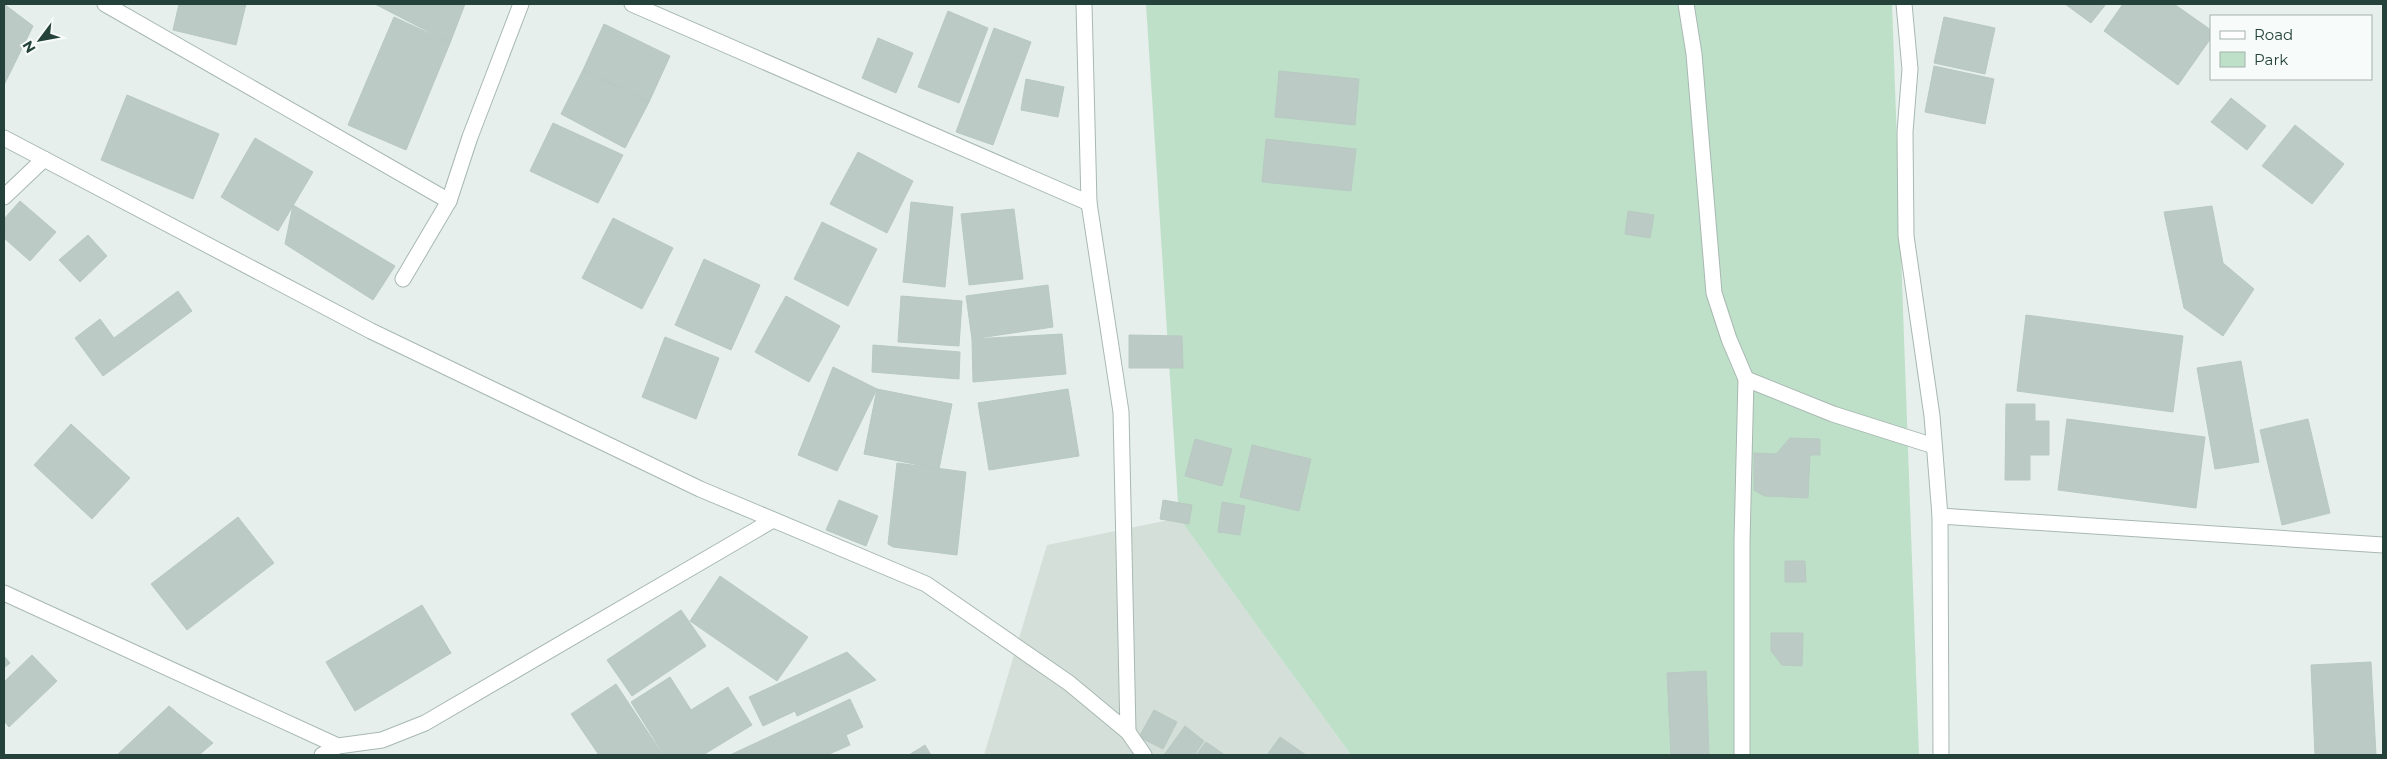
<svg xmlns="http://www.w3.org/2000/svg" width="2387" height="759" viewBox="0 0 2387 759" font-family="Montserrat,sans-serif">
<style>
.built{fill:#d4dfda}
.green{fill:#bfe0c8}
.building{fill:#bbcac4;stroke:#b8c9c2}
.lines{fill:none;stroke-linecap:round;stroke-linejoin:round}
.street-casing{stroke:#a8b8b2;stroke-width:17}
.street{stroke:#fff;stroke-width:15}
</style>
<rect width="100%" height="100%" fill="#e6efeb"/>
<polygon class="built" points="1179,518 1351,755 984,755 1047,545"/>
<polygon class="green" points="1146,4 1892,4 1919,755 1351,755 1179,518"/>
<g class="building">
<polygon points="4,4 33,26 4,85"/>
<polygon points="179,4 246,4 236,45 173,30"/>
<polygon points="375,4 465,4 450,43"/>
<polygon points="2065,4 2106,4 2091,23"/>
<polygon points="2123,4 2174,4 2211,30 2211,38 2178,85 2104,31"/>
<polygon points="948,11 988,28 959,103 918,87"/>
<polygon points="394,17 450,43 406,150 348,125"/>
<polygon points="1944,17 1995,28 1985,74 1934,63"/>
<polygon points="604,24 670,56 649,102 583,70"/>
<polygon points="994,28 1031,42 993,145 956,132"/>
<polygon points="878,38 913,53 896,93 862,78"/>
<polygon points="1934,66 1994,79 1985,124 1925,112"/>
<polygon points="583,70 649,102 625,148 561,114"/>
<polygon points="1279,71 1359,79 1355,125 1275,117"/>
<polygon points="1026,79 1064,87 1058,117 1021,110"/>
<polygon points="127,95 219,134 193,199 101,160"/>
<polygon points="2231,98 2266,126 2247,150 2211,122"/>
<polygon points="553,123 623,155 598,203 530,171"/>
<polygon points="2295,125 2344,164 2312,204 2262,166"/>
<polygon points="255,138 313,172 278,231 221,197"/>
<polygon points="1266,139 1356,149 1351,191 1262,182"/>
<polygon points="858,152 913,181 887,233 830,204"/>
<polygon points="20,201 56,232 30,261 4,238 4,219"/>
<polygon points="911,202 953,207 945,287 903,282"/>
<polygon points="293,205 395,266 373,300 285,244"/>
<polygon points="2212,206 2223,263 2254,289 2223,336 2184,308 2164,212"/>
<polygon points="1014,209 1023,279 969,285 961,214"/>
<polygon points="1628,211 1654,215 1650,238 1625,234"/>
<polygon points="613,218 673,248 642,309 582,278"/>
<polygon points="822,222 877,249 848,306 794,279"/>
<polygon points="88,235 107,256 80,282 59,260"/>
<polygon points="704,259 760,285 731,350 675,325"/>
<polygon points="1048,285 1053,327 972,339 966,296"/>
<polygon points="178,291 192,311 103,376 75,338 100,319 114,338"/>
<polygon points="786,296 840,326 809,382 755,352"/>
<polygon points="901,296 962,301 959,346 898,342"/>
<polygon points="2026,315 2183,336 2173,412 2017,391"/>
<polygon points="1062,334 1066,374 973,382 972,339"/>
<polygon points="1129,335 1182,336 1183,368 1129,368"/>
<polygon points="665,337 719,358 696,419 642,397"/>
<polygon points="873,345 960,352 959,379 872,372"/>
<polygon points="2241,361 2259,462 2215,469 2197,368"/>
<polygon points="833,367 877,389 837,471 798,455"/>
<polygon points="877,389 952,404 939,469 864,454"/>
<polygon points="1068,389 1079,456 989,470 978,403"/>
<polygon points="2006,404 2035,404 2035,421 2049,421 2049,455 2030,455 2030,480 2005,480"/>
<polygon points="2067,419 2205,437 2196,508 2058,490"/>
<polygon points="2308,419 2330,513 2282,525 2260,430"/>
<polygon points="71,424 130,478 92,519 34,465"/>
<polygon points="1790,438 1820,439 1820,455 1810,455 1808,498 1764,496 1754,490 1754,453 1776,454"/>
<polygon points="1195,439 1232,449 1222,486 1185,476"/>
<polygon points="1252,445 1311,459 1299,511 1240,497"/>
<polygon points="897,463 966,472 957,555 893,547 888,544"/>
<polygon points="839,500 878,516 866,546 826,530"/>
<polygon points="1163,500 1192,505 1189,524 1160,519"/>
<polygon points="1222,502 1245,506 1240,535 1218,532"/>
<polygon points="238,517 274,563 187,630 151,584"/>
<polygon points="1785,561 1805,561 1806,582 1785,582"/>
<polygon points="720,576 808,637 777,681 690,621"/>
<polygon points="422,605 451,653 355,711 326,662"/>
<polygon points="681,610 706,646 632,696 607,660"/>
<polygon points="1771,633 1803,633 1802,666 1782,665 1771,651"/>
<polygon points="847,652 876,680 797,716 795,711 763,726 749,697"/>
<polygon points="32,655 57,681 9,727 4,721 4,682"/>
<polygon points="4,656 10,663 4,668"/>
<polygon points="2371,662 2376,755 2315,755 2311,665"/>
<polygon points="1706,671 1709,755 1671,755 1667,673"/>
<polygon points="670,677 691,710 728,687 752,725 703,755 664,755 631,702"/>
<polygon points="616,684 663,755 599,755 571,714"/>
<polygon points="850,699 863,727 846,735 850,745 827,755 730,755"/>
<polygon points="169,706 213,743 199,755 117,755"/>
<polygon points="1154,710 1177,722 1163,749 1139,737"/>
<polygon points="1185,726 1204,741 1194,755 1164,755"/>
<polygon points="1280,737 1306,755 1267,755"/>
<polygon points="1206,742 1225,755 1196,755"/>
<polygon points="925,745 931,755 909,755"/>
</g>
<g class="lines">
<g class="street-casing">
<g id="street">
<polyline points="105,4 449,201"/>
<polyline points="632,4 1089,203"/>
<polyline points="1084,4 1089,203 1121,412 1128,732"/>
<polyline points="1686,4 1694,54 1714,293 1729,339 1746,379 1742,541 1742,755"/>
<polyline points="1904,4 1910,69 1905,132 1906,236 1932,416 1940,516 1941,755"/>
<polyline points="4,138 371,331 700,489 926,584 1069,683 1128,732 1144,755"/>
<polyline points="4,197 44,159"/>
<polyline points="403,279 449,201 470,137 521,4"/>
<polyline points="1746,379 1833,414 1934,446"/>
<polyline points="1940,516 2383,545"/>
<polyline points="4,593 338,746"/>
<polyline points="322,755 338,746 382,740 425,723 773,520"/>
</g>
</g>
<use href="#street" class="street"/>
</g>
<rect width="2387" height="759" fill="none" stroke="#24423a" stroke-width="10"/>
<rect x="2210" y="15" width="162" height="65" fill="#f7fbf9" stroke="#a3b1ad"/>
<rect x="2220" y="31" width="25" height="8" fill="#ffffff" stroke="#a3b1ad"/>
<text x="2254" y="40" font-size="15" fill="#24423a">Road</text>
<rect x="2220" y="52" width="25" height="15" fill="#bfe0c8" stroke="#a3b1ad"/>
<text x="2254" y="65" font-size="15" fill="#24423a">Park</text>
<g transform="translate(40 40) rotate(238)" stroke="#f7fbf9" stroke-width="4" paint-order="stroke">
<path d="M0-4L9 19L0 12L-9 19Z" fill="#24423a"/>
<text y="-8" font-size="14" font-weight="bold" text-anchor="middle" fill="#24423a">N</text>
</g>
</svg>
